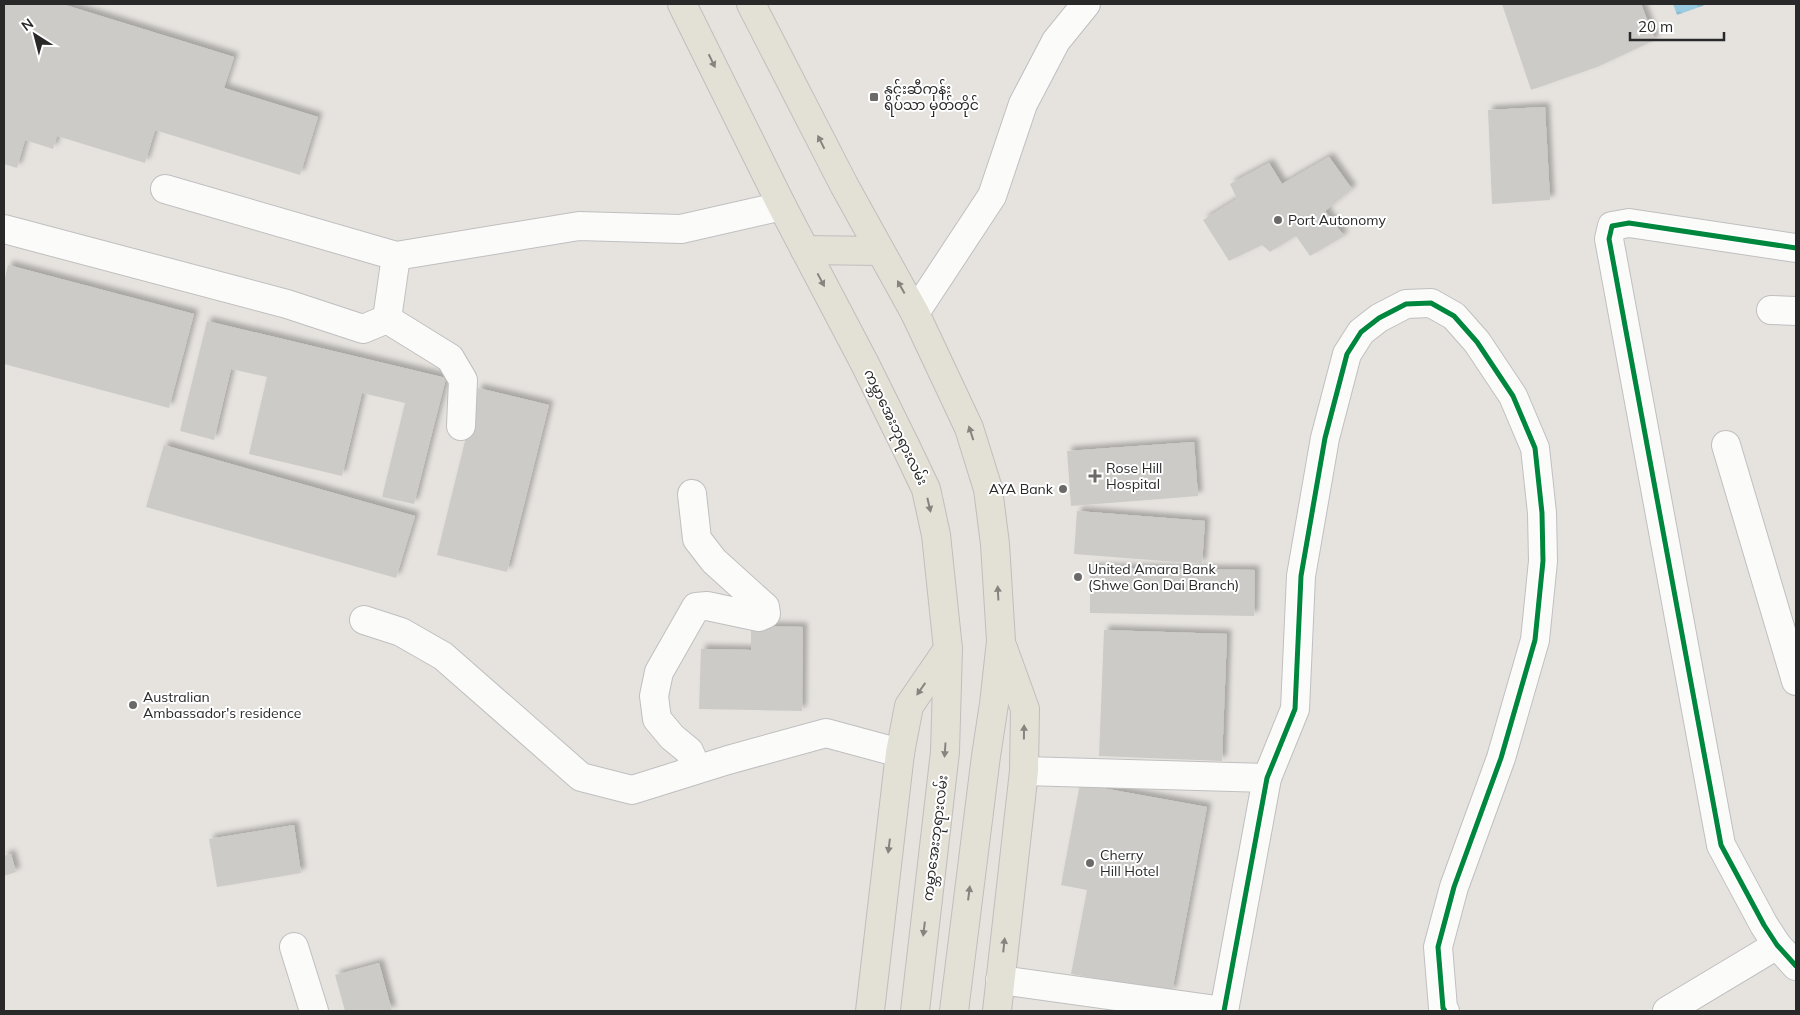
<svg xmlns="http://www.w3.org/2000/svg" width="1800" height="1015" viewBox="0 0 1800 1015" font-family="Mulish,'Noto Sans Myanmar',sans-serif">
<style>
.water{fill:url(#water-ripples)}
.building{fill:#cdcbc8;filter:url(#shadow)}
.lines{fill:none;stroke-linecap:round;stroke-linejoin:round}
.minor-casing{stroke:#c0bfc0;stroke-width:30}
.major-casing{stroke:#bfbebd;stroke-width:30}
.minor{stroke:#fbfbfa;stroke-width:28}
.major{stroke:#e3e0d5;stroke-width:28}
.cycleway-casing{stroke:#fff;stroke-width:8}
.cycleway{stroke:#00873e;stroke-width:5}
.oneway{fill:#86847f}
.poi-dot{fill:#6b6a69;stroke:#fff;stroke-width:2}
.labels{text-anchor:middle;stroke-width:4;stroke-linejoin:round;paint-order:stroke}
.poi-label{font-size:14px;fill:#292929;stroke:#fff;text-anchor:start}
.street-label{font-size:14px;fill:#292929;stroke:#fff}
</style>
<defs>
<pattern id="water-ripples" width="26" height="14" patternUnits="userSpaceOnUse" patternTransform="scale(1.25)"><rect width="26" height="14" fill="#9acbe0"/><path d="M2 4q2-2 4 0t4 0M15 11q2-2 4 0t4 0" fill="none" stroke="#85aec0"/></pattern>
<filter id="shadow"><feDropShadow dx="4.5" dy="-4.5" stdDeviation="2.5" flood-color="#0004"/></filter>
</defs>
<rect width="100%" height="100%" fill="#e6e3df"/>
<polygon class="water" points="1673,4 1708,4 1677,15"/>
<g class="building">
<polygon points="4,4 62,4 234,57 224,88 318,117 300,175 155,130 145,163 57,136 53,149 25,140 17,168 4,164"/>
<polygon points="1502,4 1641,4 1655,40 1597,67 1531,90"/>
<polygon points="1545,107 1550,200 1492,204 1488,110"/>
<polygon points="1329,157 1352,189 1325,211 1344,236 1310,256 1296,236 1270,252 1262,245 1229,261 1203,220 1237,199 1230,184 1269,163 1282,184"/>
<polygon points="8,265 194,314 169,408 4,364 4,282"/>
<polygon points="207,321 446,378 414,504 382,497 405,403 362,393 342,476 249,454 267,377 231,369 214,440 180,431"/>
<polygon points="478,388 549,405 507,572 437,555"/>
<polygon points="1194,442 1198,496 1071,506 1067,451"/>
<polygon points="164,445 415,516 396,578 146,507"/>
<polygon points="1077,511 1205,521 1202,564 1074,554"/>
<polygon points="1090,568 1255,570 1254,616 1090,613"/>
<polygon points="751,626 803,627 802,711 699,709 701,649 751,650"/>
<polygon points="1104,630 1227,634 1222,761 1099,756"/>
<polygon points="1080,784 1207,807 1172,992 1071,974 1087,890 1061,885"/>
<polygon points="294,825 301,873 217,887 209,839"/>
<polygon points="11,854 16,872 4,876 4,856"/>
<polygon points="379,963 392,1011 345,1011 335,975"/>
</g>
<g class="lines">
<g class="minor-casing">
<g id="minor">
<polyline points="165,189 396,256 579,226 681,229 782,206"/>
<polyline points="4,229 287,304 363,329 387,319 396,256"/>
<polyline points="1796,248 1629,223 1612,226 1609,239 1721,845 1764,925 1777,945 1796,966"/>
<polyline points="1771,310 1796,311"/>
<polyline points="915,313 992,196 1023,104 1056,41 1086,4"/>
<polyline points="387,319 450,358 463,380 461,426"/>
<polyline points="1726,445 1796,681"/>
<polyline points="692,494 697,539 714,561 765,607 766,614 759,617 707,606 696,607 659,672 654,696 657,719 672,737 689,751 697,769"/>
<polyline points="364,620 401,632 443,656 581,777 632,790 728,760 826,733 900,753"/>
<polyline points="1024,771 1267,778"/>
<polyline points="294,947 314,1011"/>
<polyline points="1000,980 1224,1011"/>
<polyline points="1224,1011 1267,778 1295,709 1301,576 1325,438 1347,354 1361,332 1379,318 1406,304 1431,303 1454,316 1477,342 1513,396 1535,448 1542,513 1543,561 1535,640 1501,758 1454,887 1438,947 1443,1008 1445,1011"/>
<polyline points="1667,1011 1777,945"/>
</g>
</g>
<g class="major-casing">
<g id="major">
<polyline points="682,4 782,206 865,364 905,445 926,489 936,535 948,649 945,752 915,1011"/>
<polyline points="751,4 844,185 915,313 969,428 988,489 995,544 1001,641 994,704 986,756 954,1011"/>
<polyline points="805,250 880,251"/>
<polyline points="870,1011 900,753 909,706 948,649"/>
<polyline points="997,1011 1024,771 1025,709 1003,648"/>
</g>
</g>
<use href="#minor" class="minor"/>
<use href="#major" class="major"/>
<g class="cycleway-casing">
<g id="cycleway">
<polyline points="1796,248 1629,223 1612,226 1609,239 1721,845 1764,925 1777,945 1796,966"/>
<polyline points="1224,1011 1267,778 1295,709 1301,576 1325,438 1347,354 1361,332 1379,318 1406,304 1431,303 1454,316 1477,342 1513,396 1535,448 1542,513 1543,561 1535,640 1501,758 1454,887 1438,947 1443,1008 1445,1011"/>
</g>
</g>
<use href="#cycleway" class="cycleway"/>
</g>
<defs><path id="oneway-solid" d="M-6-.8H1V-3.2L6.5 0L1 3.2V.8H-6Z" transform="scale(1.25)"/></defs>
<g class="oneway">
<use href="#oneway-solid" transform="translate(712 61) rotate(64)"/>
<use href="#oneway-solid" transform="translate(821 142) rotate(-117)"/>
<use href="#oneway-solid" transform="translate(821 280) rotate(62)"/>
<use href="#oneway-solid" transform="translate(901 287) rotate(-119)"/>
<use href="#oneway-solid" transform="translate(971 433) rotate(-108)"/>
<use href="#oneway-solid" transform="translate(929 505) rotate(77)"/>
<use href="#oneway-solid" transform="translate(998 593) rotate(-93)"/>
<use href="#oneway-solid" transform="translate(921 689) rotate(125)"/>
<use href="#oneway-solid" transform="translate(1024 732) rotate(-89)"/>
<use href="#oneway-solid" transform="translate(945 750) rotate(94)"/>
<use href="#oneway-solid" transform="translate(889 846) rotate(97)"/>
<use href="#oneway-solid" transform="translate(969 893) rotate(-83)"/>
<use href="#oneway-solid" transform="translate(924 929) rotate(97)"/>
<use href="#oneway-solid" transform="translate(1004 945) rotate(-84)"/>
</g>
<g class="poi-dot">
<rect x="869" y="92" width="10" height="10" rx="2.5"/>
<circle cx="1278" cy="220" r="5"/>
<path d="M1092.5 468.5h5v5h5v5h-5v5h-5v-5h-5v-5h5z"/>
<circle cx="1063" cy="489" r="5"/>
<circle cx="1078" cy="577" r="5"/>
<circle cx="133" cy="705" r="5"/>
<circle cx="1090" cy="863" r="5"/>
</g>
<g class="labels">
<g class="poi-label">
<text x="884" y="94">နှင်းဆီကုန်း<tspan x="884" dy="16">ရိပ်သာ မှတ်တိုင်</tspan></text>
<text x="1288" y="225">Port Autonomy</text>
<text x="1106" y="473">Rose Hill<tspan x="1106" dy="16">Hospital</tspan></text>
<text x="1053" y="494" text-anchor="end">AYA Bank</text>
<text x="1088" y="574">United Amara Bank<tspan x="1088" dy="16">(Shwe Gon Dai Branch)</tspan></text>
<text x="143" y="702">Australian<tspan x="143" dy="16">Ambassador's residence</tspan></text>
<text x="1100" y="860">Cherry<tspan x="1100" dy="16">Hill Hotel</tspan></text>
</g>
<g class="street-label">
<text transform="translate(896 427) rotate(64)" y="5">ကမ္ဘာအေးဘုရားလမ်း</text>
<text transform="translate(935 838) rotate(-83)" y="5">ကမ္ဘာအေးဘုရားလမ်း</text>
</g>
</g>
<rect width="1800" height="1015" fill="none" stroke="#292929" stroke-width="10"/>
<g transform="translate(35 35) rotate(324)" stroke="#ffffff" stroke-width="4" paint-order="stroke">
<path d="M0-4L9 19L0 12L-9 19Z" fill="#292929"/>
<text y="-8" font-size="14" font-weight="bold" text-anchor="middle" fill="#292929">N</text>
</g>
<path d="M1630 32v8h94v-8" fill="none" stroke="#292929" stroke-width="2.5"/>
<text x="1638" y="32" font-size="15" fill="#292929" stroke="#ffffff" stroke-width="4" paint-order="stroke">20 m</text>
</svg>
